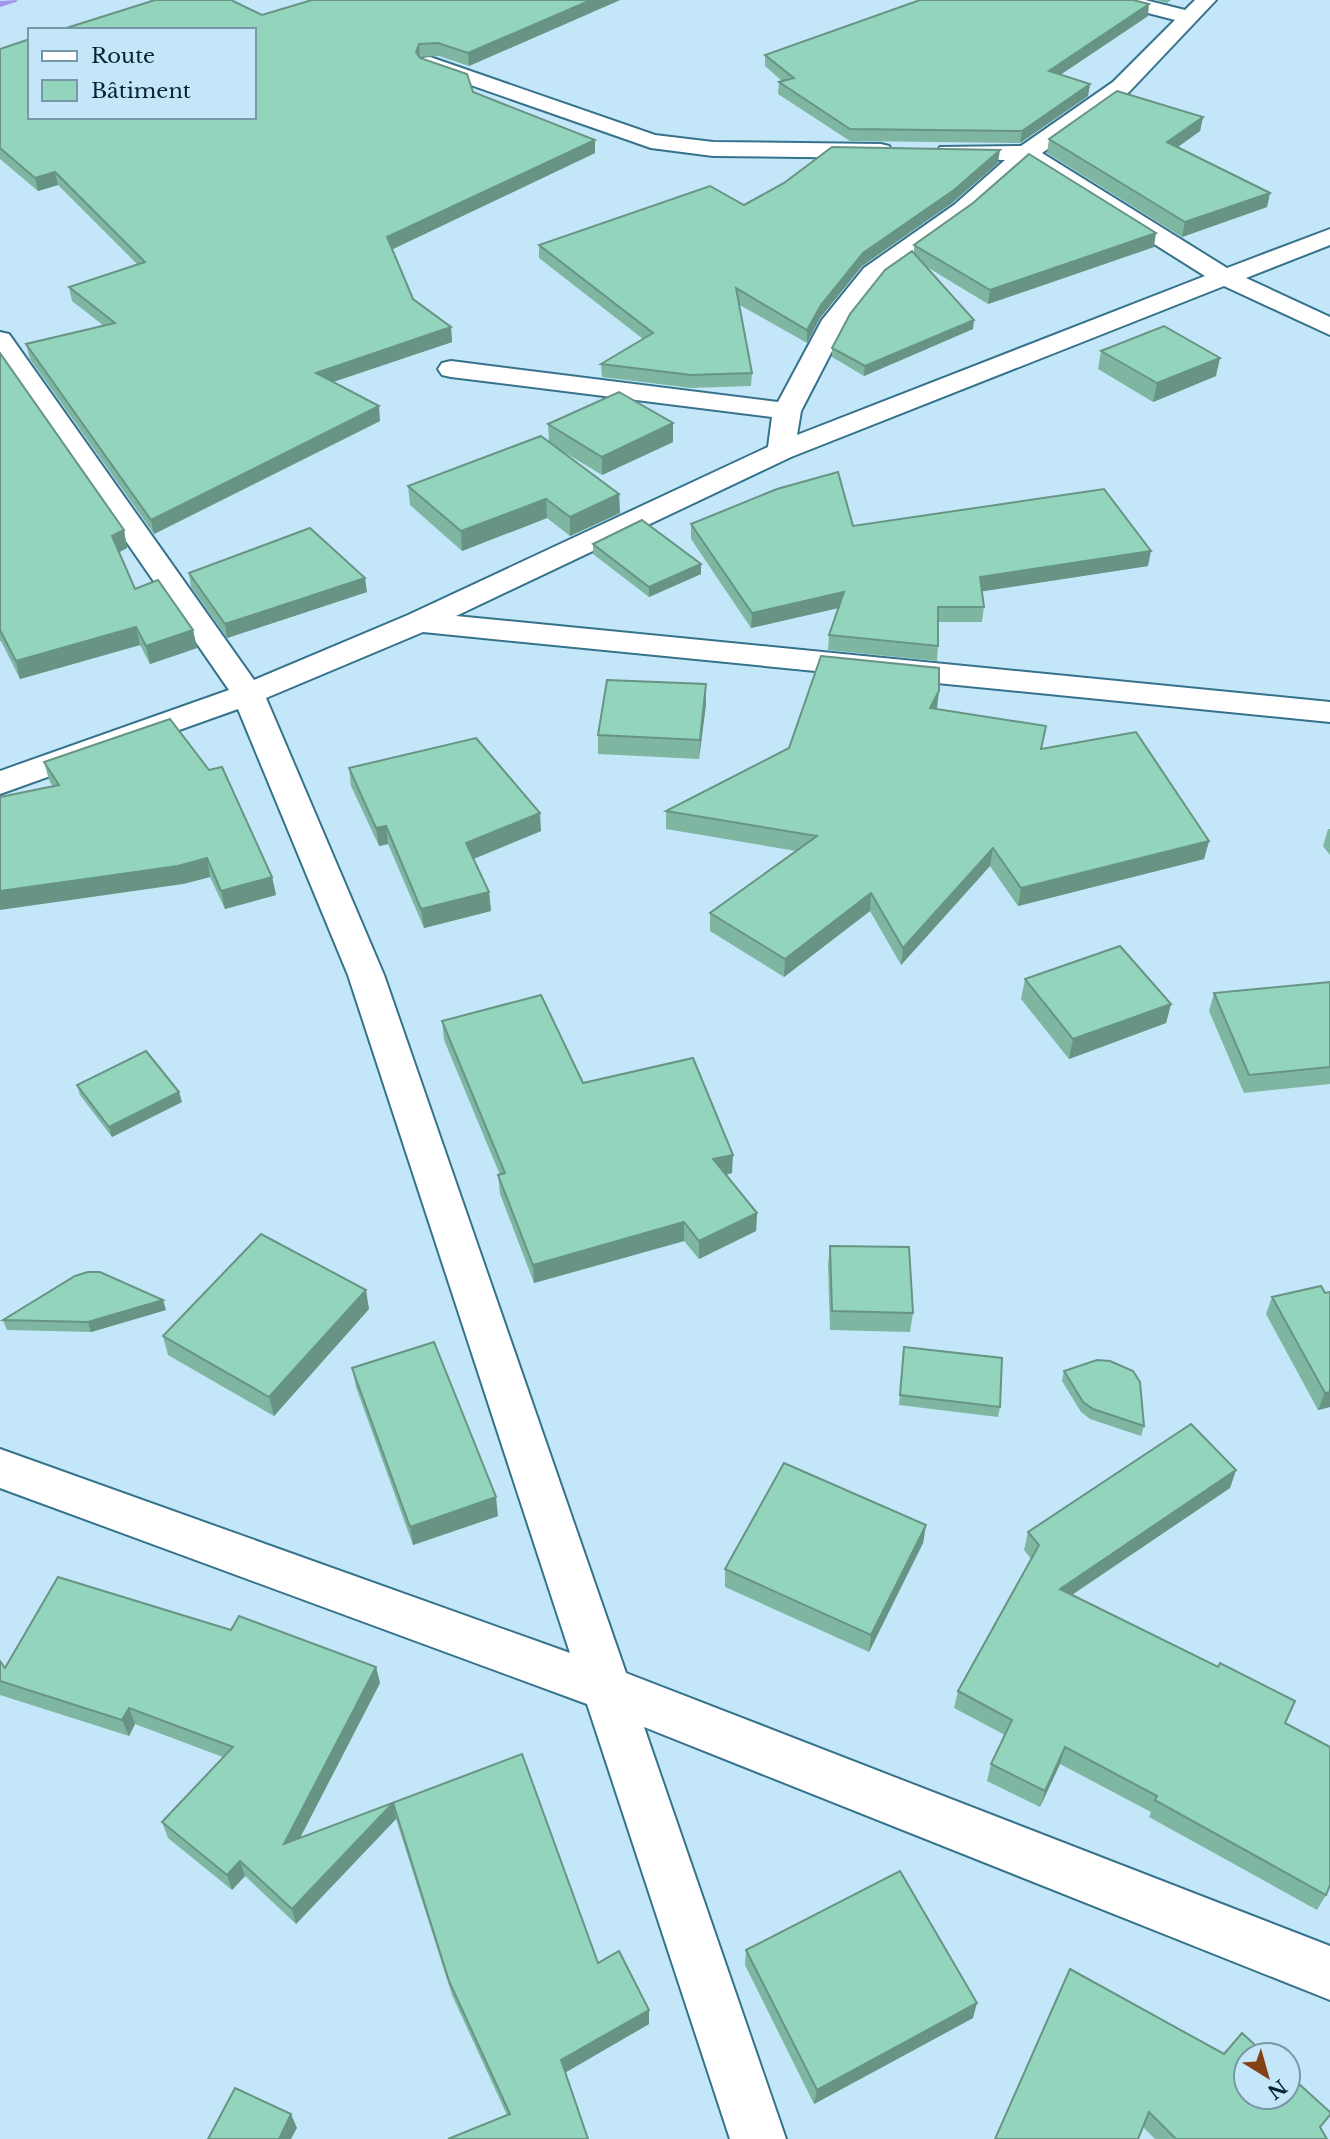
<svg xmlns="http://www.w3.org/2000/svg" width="1330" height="2139" viewBox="0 0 1330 2139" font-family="'Libre Baskerville',serif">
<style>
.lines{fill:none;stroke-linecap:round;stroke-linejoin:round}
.stream{fill:#a396ee;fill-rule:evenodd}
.minor-casing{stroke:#36728c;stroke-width:4}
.minor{fill:#fff;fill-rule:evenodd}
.wall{fill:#7eb6a2}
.shaded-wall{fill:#679484}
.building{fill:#93d4bc;stroke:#679484;stroke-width:2}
</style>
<rect width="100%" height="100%" fill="#c3e7f8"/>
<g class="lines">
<polygon class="stream" points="18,0 16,2 0,7 0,1"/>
<g class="minor-casing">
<g id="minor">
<path d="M 1110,0 L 1145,0 L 1185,10 L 1195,0 L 1216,0 L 1129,92 L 1042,153 L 1227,268 L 1330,229 L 1330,245 L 1246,278 L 1330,317 L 1330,335 L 1224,286 L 791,457 L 456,616 L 1330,702 L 1330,722 L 423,632 L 266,698 L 384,975 L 626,1673 L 1330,1946 L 1330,2000 L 644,1727 L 786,2139 L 730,2139 L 587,1704 L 0,1488 L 0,1449 L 570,1653 L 348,975 L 238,709 L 0,794 L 0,771 L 229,690 L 0,359 L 0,332 L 9,334 L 254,680 L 408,615 L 768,447 L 772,417 L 451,377 L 442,375 L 438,369 L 442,363 L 451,361 L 778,402 L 822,320 L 864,268 L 954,205 L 1005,160 L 948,159 L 940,157 L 937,152 L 940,147 L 1021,146 L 1113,82 L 1175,20 L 1113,4 ZM 1027,164 L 1205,276 L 797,435 L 801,411 L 847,322 L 882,278 L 970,215 Z"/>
<polygon points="430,57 655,135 713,142 881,144 889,146 892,151 889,156 881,158 713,156 651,148 422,68 419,63 422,58"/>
</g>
</g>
<use href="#minor" class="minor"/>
</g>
<g class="wall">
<polygon points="312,0 620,0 469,66 439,56 420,57 473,92 595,153 392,249 413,299 451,327 452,342 333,382 380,421 154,534 30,359 26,344 104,326 72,301 69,287 137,264 58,185 38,191 0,159 0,49 262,15"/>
<polygon points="1156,0 1171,0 1167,3"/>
<polygon points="1148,16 1060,75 1090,84 1088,96 1020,143 850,141 778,94 779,82 782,81 765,66 765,55"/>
<polygon points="1203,117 1200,131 1178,147 1270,193 1267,207 1182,237 1047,153 1049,139"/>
<polygon points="998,163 952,203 862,266 820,318 807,343 738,304 752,373 751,386 691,388 602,377 601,364 643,339 539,258 539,245 744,205"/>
<polygon points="914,245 1154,247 988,304 927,267 973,329 864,376 832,357 832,348 914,253"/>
<polygon points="1101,351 1216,376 1153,402 1098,369"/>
<polygon points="0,353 124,530 127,548 119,552 135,589 193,630 197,648 150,664 140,645 20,679 1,641 0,641"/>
<polygon points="673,423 673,442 602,475 554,446 619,494 620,513 570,536 547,518 462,551 410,505 408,486 549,442 548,424"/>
<polygon points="691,524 853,526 1148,566 982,591 984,607 982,622 938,622 938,646 937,661 828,650 829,635 838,608 751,628 691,539"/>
<polygon points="593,544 701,574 649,597 593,554"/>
<polygon points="189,573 367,592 227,638 191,587"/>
<polygon points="706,704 699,759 598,754 598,735"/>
<polygon points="936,709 1042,749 1209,841 1204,859 1018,906 990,866 901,965 870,911 784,977 710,931 710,913 796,851 666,829 666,811"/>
<polygon points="44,762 272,877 276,895 225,909 210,877 183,884 53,787 49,780"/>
<polygon points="349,768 541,831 474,859 489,892 491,911 424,928 388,844 379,846 351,786"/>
<polygon points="1328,829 1330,829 1330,855 1323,846"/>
<polygon points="1025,979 1171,1004 1166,1023 1069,1059 1021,999"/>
<polygon points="1330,982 1330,1084 1244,1093 1209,1011 1214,993"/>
<polygon points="442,1021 583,1083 732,1173 726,1175 757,1213 756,1231 699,1259 684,1241 534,1283 500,1194 498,1175 500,1175 444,1040"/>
<polygon points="77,1085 182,1102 112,1137 80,1095"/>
<polygon points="830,1246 913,1313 910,1332 830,1330 828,1265"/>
<polygon points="1330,1292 1330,1407 1318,1410 1266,1314 1272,1297"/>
<polygon points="369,1309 274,1416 168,1355 163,1336"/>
<polygon points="166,1310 91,1332 7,1330 3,1320"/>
<polygon points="904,1347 1000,1407 998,1417 899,1405"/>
<polygon points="352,1368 498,1516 413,1545 356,1387"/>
<polygon points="1064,1371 1144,1426 1141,1436 1090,1419 1081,1412 1062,1381"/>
<polygon points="1236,1470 1230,1488 1072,1595 1285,1723 1326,1895 1317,1910 1149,1817 1151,1812 1060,1764 1040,1807 987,1781 991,1764 1005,1735 954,1708 958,1691 1031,1559 1024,1550 1028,1532"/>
<polygon points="926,1525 923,1543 869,1652 725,1587 725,1569"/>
<polygon points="231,1630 376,1667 380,1683 300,1838 522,1754 598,1963 649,2010 649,2024 565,2072 588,2139 507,2115 452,1995 396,1819 296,1924 245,1876 232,1890 168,1838 162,1822 223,1757 135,1724 129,1736 0,1695 0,1661 5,1668"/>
<polygon points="746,1950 973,2018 814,2104 745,1965"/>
<polygon points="1070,1969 1321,2128 1327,2139 1155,2139 1143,2127"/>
</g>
<g class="shaded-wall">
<polygon points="591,0 620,0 469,66 468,53"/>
<polygon points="1149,4 1148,16 1048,83 1049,71"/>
<polygon points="419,44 420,57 416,52"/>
<polygon points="1090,84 1088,96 1020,143 1022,131"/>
<polygon points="1203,117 1200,131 1165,156 1167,142"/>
<polygon points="595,140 595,153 389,251 387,237"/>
<polygon points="1000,150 998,163 952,203 862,266 820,318 807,343 807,330 821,305 863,253"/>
<polygon points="55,172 58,185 38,191 35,178"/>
<polygon points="1270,193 1267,207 1182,237 1185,222"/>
<polygon points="1156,233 1154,247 988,304 990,290"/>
<polygon points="974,320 973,329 864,376 865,366"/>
<polygon points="451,327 452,342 318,387 316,373"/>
<polygon points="1220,358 1216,376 1153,402 1157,383"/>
<polygon points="379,406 380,421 154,534 151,520"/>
<polygon points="673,423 673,442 602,475 602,457"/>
<polygon points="619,494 620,513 570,536 570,517"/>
<polygon points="546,499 547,518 462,551 461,531"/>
<polygon points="124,530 127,548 116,554 112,536"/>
<polygon points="1151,551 1148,566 978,592 980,577"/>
<polygon points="701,564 701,574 649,597 649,587"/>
<polygon points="365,578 367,592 227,638 225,624"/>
<polygon points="844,592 843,607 751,628 752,613"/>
<polygon points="136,627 140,645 20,679 16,661"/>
<polygon points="193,630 197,648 150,664 146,646"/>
<polygon points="706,684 706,704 699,759 700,740"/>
<polygon points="939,691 937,708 928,726 930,708"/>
<polygon points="540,813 541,831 468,861 466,843"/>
<polygon points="386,826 388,844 379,846 376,828"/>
<polygon points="1209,841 1204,859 1018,906 1021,888"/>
<polygon points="993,848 990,866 901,965 903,948"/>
<polygon points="207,858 210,877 183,884 0,910 0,891"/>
<polygon points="272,877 276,895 225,909 221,891"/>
<polygon points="489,892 491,911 424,928 421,909"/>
<polygon points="871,893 870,911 784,977 785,959"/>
<polygon points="1171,1004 1166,1023 1069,1059 1073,1039"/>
<polygon points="179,1092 182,1102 112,1137 109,1127"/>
<polygon points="733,1155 732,1173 713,1178 713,1159"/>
<polygon points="757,1213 756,1231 699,1259 699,1241"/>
<polygon points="684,1222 684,1241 534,1283 533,1265"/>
<polygon points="366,1290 369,1309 274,1416 269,1397"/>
<polygon points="163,1300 166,1310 91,1332 88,1322"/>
<polygon points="1330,1392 1330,1407 1318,1410 1325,1393"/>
<polygon points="1236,1470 1230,1488 1055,1606 1060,1589"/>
<polygon points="496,1497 498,1516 413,1545 410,1527"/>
<polygon points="926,1525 923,1543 869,1652 871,1635"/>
<polygon points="376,1667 380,1683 289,1859 284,1844"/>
<polygon points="129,1708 135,1724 129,1736 122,1720"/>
<polygon points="1065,1747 1060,1764 1040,1807 1045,1791"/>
<polygon points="393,1803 396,1819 296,1924 292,1909"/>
<polygon points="240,1861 245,1876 232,1890 227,1875"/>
<polygon points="977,2003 973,2018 814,2104 817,2090"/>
<polygon points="649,2010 649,2024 563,2074 561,2060"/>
<polygon points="291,2114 297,2128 291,2139 279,2139"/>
</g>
<g class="building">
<polygon points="155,0 231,0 262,15 312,0 591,0 468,53 438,43 419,44 416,52 420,58 467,74 473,92 595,140 387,237 413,299 451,327 316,373 379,406 151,520 26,344 115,323 69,287 145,262 55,172 35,178 0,148 0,49 30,39 30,117 254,117 254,30 60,30"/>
<polygon points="920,0 1133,0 1149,4 1049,71 1090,84 1022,131 850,129 779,82 794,78 765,55"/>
<polygon points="1117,91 1203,117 1167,142 1270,193 1185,222 1049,139"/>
<polygon points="832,147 1000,150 954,190 863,253 821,305 807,330 736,288 752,373 691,375 601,364 653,333 539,245 710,186 744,205 784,183"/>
<polygon points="1029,154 1156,233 990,290 914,245 973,203"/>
<polygon points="912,251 974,320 865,366 832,348 850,314 885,270"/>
<polygon points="1164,326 1220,358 1157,383 1101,351"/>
<polygon points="0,353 124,530 112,536 135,589 158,580 193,630 146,646 136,627 16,661 0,630"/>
<polygon points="619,392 673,423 602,457 548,424"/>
<polygon points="541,436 619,494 570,517 546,499 461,531 408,486"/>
<polygon points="838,472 853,526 1104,489 1151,551 980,577 984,607 938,607 938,646 829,635 844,592 752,613 691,524 777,489"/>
<polygon points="642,520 701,564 649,587 593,544"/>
<polygon points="310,528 365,578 225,624 189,573"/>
<polygon points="821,656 939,668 939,691 930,708 1046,726 1041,749 1136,732 1209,841 1021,888 993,848 903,948 871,893 785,959 710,913 817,836 666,811 789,748"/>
<polygon points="607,680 706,684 700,740 598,735"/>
<polygon points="170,719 209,770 222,767 272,877 221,891 207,858 178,866 0,891 0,797 59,785 44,762"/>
<polygon points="476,738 540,813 466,843 489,892 421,909 386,826 376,828 349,768"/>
<polygon points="1120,946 1171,1004 1073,1039 1025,979"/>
<polygon points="1330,982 1330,1067 1249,1075 1214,993"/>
<polygon points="541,995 583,1083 693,1058 733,1155 713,1159 757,1213 699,1241 684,1222 533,1265 498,1175 505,1173 442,1021"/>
<polygon points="146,1051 179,1092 109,1127 77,1085"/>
<polygon points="261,1234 366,1290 269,1397 163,1336"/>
<polygon points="830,1246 909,1247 913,1313 832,1311"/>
<polygon points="88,1272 100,1272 163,1300 88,1322 3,1320 75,1276"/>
<polygon points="1321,1286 1325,1293 1330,1292 1330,1392 1325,1393 1272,1297"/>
<polygon points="434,1342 496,1497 410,1527 352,1368"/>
<polygon points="904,1347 1002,1358 1000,1407 900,1395"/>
<polygon points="1097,1360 1110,1361 1133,1371 1140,1382 1144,1426 1093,1409 1083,1402 1064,1371"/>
<polygon points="1191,1424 1236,1470 1060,1589 1218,1667 1220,1663 1295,1701 1285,1723 1330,1747 1330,1885 1326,1895 1155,1800 1157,1796 1065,1747 1045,1791 991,1764 1012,1720 958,1691 1039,1545 1028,1532"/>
<polygon points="784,1463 926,1525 871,1635 725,1569"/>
<polygon points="58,1577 231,1630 239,1616 376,1667 284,1844 522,1754 598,1963 619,1951 649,2010 561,2060 588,2139 448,2139 510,2114 449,1981 393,1803 292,1909 240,1861 227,1875 162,1822 233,1747 129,1708 122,1720 0,1681 0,1661 5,1668"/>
<polygon points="900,1871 977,2003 817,2090 746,1950"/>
<polygon points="1070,1969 1224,2054 1242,2033 1266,2055 1246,2055 1246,2097 1288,2097 1288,2074 1330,2112 1330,2115 1320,2127 1327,2139 1176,2139 1149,2112 1138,2139 995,2139"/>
<polygon points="235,2088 291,2114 279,2139 208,2139"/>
</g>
<rect x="28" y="28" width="228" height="91" fill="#c3e7f8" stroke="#7998a7" stroke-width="2"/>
<rect x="42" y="51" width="35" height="10" fill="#ffffff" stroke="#7998a7" stroke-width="2"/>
<text x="91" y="63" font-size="21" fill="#09222d">Route</text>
<rect x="42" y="80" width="35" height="21" fill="#93d4bc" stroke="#7998a7" stroke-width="2"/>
<text x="91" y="98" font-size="21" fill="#09222d">Bâtiment</text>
<g transform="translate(1267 2076) rotate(143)"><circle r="33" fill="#c3e7f8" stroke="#7998a7" stroke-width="2"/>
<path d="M0-5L12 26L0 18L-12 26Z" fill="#844114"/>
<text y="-10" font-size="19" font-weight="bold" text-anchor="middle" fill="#09222d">N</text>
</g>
</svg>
